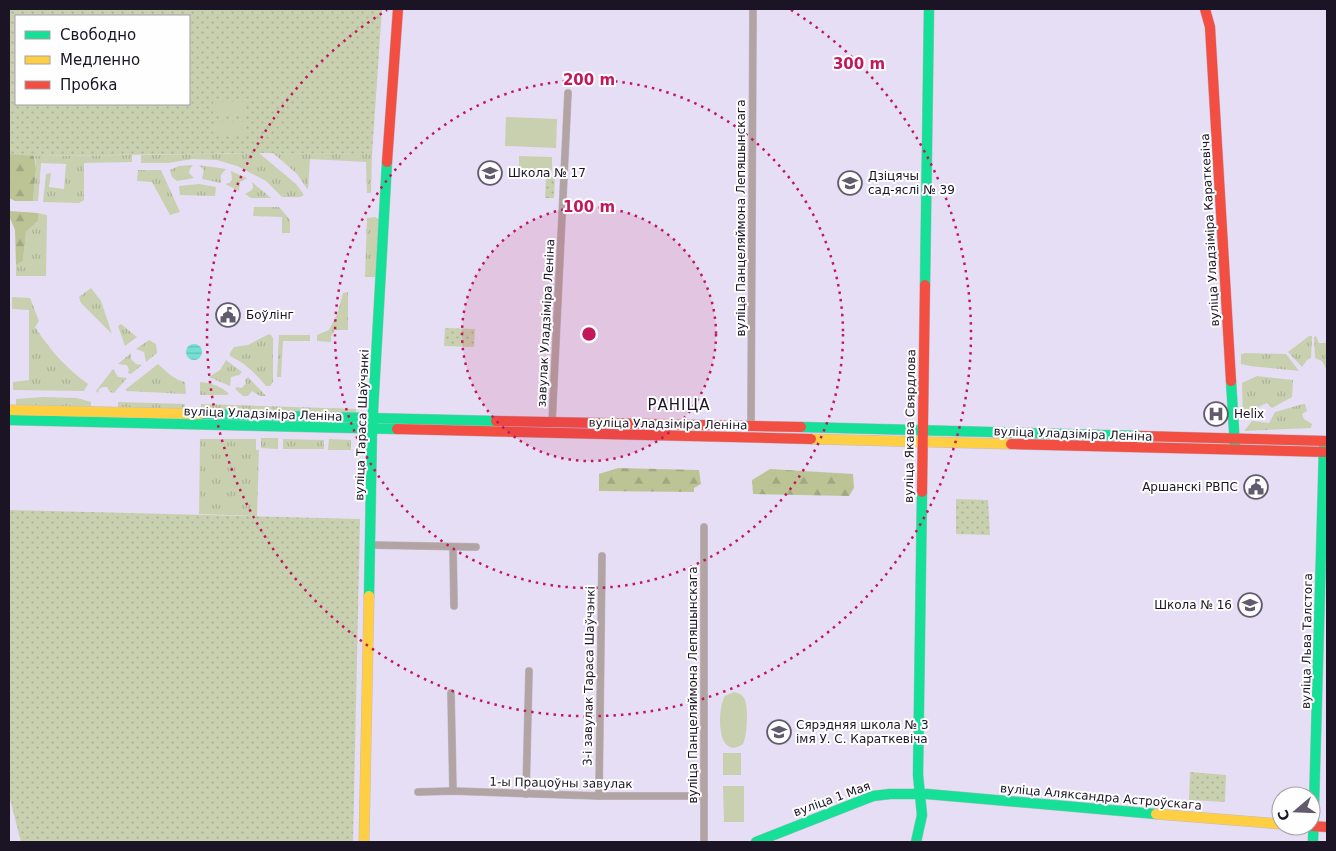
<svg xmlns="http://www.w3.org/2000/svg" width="1336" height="851" viewBox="0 0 1336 851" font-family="'DejaVu Sans',sans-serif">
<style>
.grass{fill:url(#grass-tufts)}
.forest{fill:url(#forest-firs)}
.park{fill:url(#park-dots);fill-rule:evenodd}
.pitch{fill:#c9d0b0}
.water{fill:url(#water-rules)}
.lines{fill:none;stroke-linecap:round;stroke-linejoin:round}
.street-casing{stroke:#c2bbcd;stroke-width:8}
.fast-casing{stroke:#c2bbcd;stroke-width:11}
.slow-casing{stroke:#c2bbcd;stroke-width:11}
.jam-casing{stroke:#c2bbcd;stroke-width:11}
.street{stroke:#b3a4a4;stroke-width:7}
.fast{stroke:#16e098;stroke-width:10}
.slow{stroke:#ffcf43;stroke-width:10}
.jam{stroke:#f24e42;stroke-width:10}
.ring{fill:none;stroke:#c2185b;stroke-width:2.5;stroke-dasharray:2.5 5}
.labels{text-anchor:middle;stroke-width:4;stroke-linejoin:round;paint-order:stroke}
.poi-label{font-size:12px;fill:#1a1425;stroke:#fefefe;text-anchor:start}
.street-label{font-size:12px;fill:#1a1425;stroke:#fefefe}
.quarter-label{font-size:15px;letter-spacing:1px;fill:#1a1425;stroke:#fefefe}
.centre{fill:#c2185b;stroke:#fefefe;stroke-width:2.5}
.ring-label{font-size:15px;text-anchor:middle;font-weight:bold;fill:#c2185b;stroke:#fefefe;stroke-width:4;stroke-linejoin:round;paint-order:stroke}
</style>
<defs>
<pattern id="grass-tufts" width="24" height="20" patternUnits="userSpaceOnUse" patternTransform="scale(1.25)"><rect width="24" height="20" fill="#c9d0b0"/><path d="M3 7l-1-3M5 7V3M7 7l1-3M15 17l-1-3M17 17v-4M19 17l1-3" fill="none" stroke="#acb297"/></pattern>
<pattern id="forest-firs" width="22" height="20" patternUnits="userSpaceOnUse" patternTransform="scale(1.25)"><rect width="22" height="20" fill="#bcc496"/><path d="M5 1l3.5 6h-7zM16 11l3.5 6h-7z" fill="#a1a881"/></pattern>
<pattern id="park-dots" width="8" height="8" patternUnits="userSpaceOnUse" patternTransform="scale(1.25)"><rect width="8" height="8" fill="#c9d0b0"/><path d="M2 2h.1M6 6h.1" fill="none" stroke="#acb297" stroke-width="1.8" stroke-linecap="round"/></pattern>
<pattern id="water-rules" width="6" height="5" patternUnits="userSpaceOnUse" patternTransform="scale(1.25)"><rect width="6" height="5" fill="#75dfd4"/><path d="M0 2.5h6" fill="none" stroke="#65beb6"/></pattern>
</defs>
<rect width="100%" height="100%" fill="#e6def4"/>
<g class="grass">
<polygon points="259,153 296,184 304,195 300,197 282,197 266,181 237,166 217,160 193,159 168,163 141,163 141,155"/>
<polygon points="273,153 372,154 371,193 367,193 366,162 310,159 308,190 297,174"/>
<polygon points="132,155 132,162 84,163 84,200 79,203 43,202 46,174 51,173 49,187 64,189 66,164 41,163 38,201 33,201 36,168 35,156"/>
<polygon points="193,165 190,169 189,173 194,178 177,181 172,177 170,170 179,166"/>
<polygon points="199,165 226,169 221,175 221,183 202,179 204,170"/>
<polygon points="138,170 161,170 180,212 170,215 152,182 137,181"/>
<polygon points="231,171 247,178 240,182 239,191 225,184 229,183 232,180"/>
<polygon points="252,182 271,198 251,198 245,194 252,190 253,187"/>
<polygon points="199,184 216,187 215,196 180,195 179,186"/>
<polygon points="254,207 279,207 290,220 290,233 282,233 282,217 253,216"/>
<polygon points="38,213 47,215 46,276 16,276 16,265 23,261 26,232 38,221"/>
<polygon points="375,217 379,220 377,277 365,277 367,218"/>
<polygon points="91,288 101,301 112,334 81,303 79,297"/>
<polygon points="348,292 348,330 335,330 331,336 331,342 317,341 317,335 329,330 338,312 343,293"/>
<path d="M 12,297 L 30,298 L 39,321 L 35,327 C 50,350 66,368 88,384 L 84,391 L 13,390 L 13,382 L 29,380 L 29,310 L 12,309 Z"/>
<polygon points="121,324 137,337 125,346 118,326"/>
<path d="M 269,334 L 271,335 L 273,338 L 273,382 L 270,386 L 266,386 C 255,373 245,363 230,356 L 230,353 L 234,347 L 248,345 Z"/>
<polygon points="279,335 310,335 310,341 283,341 281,377 277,377"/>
<polygon points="1309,336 1312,336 1311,358 1307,360 1302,367 1288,352"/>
<polygon points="1316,336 1319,343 1327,343 1327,370 1322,361 1315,358 1314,337"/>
<polygon points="149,340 156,344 157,353 146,362 144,352 136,349"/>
<polygon points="131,353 131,359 136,364 142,365 131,374 128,373 129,370 127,365 118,364"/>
<polygon points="1246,353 1286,354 1299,371 1250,366 1241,364 1241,354"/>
<polygon points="226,360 242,372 239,375 231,377 230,386 209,377 220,370"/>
<path d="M 158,364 C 167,372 173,379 185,382 L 186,394 L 126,391 L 126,389 Z"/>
<polygon points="113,369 118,377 127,378 114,393 110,392 107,387 103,387 99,389 98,393 96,391"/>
<path d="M 1257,376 L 1293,380 L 1292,397 L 1272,408 L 1267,403 C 1259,406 1254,409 1253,418 L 1243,419 L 1242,383 Z"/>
<polygon points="248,377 266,396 260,396 252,391 248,396 243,396 235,389 237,387 242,388 246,383 245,380"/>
<path d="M 200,382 C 209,382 222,387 228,393 L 227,395 L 200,395 Z"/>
<polygon points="43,397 77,398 91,402 91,407 16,405 16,399"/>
<polygon points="118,402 185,404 185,410 118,408"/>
<polygon points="201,404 356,409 356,415 201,410"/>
<polygon points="1303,404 1305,404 1307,411 1302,414 1304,419 1312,424 1311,428 1244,431 1252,421 1269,423 1275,412"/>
<polygon points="261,438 278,438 278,449 261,448"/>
<polygon points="200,439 256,439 256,450 259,450 257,516 199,514"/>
<polygon points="283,439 324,440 324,449 283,449"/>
<polygon points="329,439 351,440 351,450 328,450"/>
</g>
<g class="forest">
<polygon points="9,144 33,150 36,168 33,201 15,201 9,198"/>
<polygon points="9,211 38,213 38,221 26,232 23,261 16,265 15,230 9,216"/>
<polygon points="618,468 699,470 701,484 694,488 694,492 599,491 599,474"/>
<polygon points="770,469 853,474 854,488 849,496 753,494 752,480"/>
</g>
<g class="park">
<path d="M 9,9 L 382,9 L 372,154 L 259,153 L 35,156 L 9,154 ZM 16,16 L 189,16 L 189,104 L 16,104 Z"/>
<polygon points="546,177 555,177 554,198 545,198"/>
<polygon points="445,328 475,329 474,347 444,346"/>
<polygon points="956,499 988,500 990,535 956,534"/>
<polygon points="9,510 360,519 353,842 21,842 9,795"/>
<polygon points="1190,772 1226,775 1225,802 1189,800"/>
</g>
<g class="pitch">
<rect x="213" y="102" width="31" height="13"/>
<polygon points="506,117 557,119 556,148 505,146"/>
<polygon points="214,122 244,122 244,135 213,135"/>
<polygon points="519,156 552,157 552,171 519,169"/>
<path d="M 734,692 C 738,693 742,694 744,698 C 749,706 747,737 743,744 C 716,762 717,708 725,696 Z"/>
<rect x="723" y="753" width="18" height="22"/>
<polygon points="723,786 744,786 744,822 724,822"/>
</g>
<circle class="water" cx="194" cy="352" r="8"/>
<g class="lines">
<g class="street-casing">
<g id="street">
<polyline points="552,423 568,93"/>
<polyline points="751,427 753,9"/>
<polyline points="371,545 476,547"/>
<polyline points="453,547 454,606"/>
<polyline points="451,693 453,791"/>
<polyline points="418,792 453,791 599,796 704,796"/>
<polyline points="526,794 529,671"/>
<polyline points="599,796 602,556"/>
<polyline points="704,842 704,527"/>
</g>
</g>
<g class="fast-casing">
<g id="fast">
<polyline points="925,285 929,9"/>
<polyline points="1231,381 1235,447"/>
<polyline points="200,414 496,421"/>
<polyline points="9,420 397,429"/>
<polyline points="801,427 1141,436"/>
<polyline points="369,596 372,429 387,162"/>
<polyline points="756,842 873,796 890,794 927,794 1156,814"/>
<polyline points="916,842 922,815 918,775 922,492"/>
<polyline points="1313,842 1324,446"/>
</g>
</g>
<g class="slow-casing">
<g id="slow">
<polyline points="9,410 200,414"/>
<polyline points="811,439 1011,444"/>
<polyline points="1156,814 1281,824"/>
<polyline points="364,842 369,596"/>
</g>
</g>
<g class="jam-casing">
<g id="jam">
<polyline points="1205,9 1210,27 1231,381"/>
<polyline points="387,162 398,9"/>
<polyline points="496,421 801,427"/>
<polyline points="397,429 811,439"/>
<polyline points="1141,436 1327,441"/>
<polyline points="1011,444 1327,452"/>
<polyline points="922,492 925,285"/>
<polyline points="1311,826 1327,827"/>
</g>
</g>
<use href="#street" class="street"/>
<use href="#fast" class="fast"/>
<use href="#slow" class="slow"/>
<use href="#jam" class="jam"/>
</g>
<circle cx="589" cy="334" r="127" fill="#c2185b" fill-opacity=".12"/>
<g class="ring">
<circle cx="589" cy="334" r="127"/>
<circle cx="589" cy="334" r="254"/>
<path d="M791 10A382 382 0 1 1 387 10"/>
</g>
<defs>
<g id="school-ring" transform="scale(1.25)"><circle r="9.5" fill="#fefefe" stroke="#615b6d" stroke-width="1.5"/><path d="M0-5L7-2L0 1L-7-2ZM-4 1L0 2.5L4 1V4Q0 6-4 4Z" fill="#615b6d"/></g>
<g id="civic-ring" transform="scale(1.25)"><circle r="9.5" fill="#fefefe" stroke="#615b6d" stroke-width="1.5"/><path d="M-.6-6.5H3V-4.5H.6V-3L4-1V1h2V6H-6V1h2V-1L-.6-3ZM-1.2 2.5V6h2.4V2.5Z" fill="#615b6d"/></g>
<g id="hospital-ring" transform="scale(1.25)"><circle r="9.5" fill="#fefefe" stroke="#615b6d" stroke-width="1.5"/><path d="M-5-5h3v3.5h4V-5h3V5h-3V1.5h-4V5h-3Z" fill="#615b6d"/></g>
</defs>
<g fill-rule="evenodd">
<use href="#school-ring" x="490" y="173"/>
<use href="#school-ring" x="850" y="183"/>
<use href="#civic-ring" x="228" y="315"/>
<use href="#hospital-ring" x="1216" y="414"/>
<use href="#civic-ring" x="1256" y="487"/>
<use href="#school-ring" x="1250" y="605"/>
<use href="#school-ring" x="779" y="732"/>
</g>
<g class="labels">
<g class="poi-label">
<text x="508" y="177">Школа № 17</text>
<text x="868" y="180">Дзіцячы<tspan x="868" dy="14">сад-яслі № 39</tspan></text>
<text x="246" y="319">Боўлінг</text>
<text x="1234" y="418">Helix</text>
<text x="1238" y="491" text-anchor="end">Аршанскі РВПС</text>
<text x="1232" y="609" text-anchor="end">Школа № 16</text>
<text x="796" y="729">Сярэдняя школа № 3<tspan x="796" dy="14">імя У. С. Караткевіча</tspan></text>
</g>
<g class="street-label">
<text transform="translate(741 218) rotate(-90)" y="4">вуліца Панцеляймона Лепяшынскага</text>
<text transform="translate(1210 230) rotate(-93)" y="4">вуліца Уладзіміра Караткевіча</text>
<text transform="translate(546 323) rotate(-87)" y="4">завулак Уладзіміра Леніна</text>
<text transform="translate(263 414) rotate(2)" y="4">вуліца Уладзіміра Леніна</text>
<text transform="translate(668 424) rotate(1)" y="4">вуліца Уладзіміра Леніна</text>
<text transform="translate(362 425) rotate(-88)" y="4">вуліца Тараса Шаўчэнкі</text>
<text transform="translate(910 426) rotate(-89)" y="4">вуліца Якава Свярдлова</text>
<text transform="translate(1073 434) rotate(2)" y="4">вуліца Уладзіміра Леніна</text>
<text transform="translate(1307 641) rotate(-89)" y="4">вуліца Льва Талстога</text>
<text transform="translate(589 676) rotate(-89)" y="4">3-і завулак Тараса Шаўчэнкі</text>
<text transform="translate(693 685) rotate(-90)" y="4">вуліца Панцеляймона Лепяшынскага</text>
<text transform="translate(561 783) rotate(1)" y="4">1-ы Працоўны завулак</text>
<text transform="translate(1101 797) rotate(5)" y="4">вуліца Аляксандра Астроўскага</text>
<text transform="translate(832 799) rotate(-20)" y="4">вуліца 1 Мая</text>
</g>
<g class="quarter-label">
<text x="679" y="410">РАНІЦА</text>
</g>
</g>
<circle cx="589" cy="334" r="8" class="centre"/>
<g class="ring-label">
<text x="859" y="69">300 m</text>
<text x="589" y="85">200 m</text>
<text x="589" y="212">100 m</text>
</g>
<rect width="1336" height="851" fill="none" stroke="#1a1425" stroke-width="20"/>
<rect x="15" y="15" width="175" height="90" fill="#fefefe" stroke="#a3a0a7"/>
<rect x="25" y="31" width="25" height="8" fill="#16e098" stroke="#a3a0a7"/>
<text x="60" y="40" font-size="15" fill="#1a1425">Свободно</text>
<rect x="25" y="56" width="25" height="8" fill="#ffcf43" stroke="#a3a0a7"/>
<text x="60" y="65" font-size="15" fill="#1a1425">Медленно</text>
<rect x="25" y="81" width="25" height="8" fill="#f24e42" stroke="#a3a0a7"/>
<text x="60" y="90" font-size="15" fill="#1a1425">Пробка</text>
<g transform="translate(1296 811) rotate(251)"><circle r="24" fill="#fefefe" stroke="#a3a0a7"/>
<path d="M0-4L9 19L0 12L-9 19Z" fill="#615b6d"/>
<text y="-8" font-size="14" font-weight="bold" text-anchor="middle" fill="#1a1425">С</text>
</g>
</svg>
